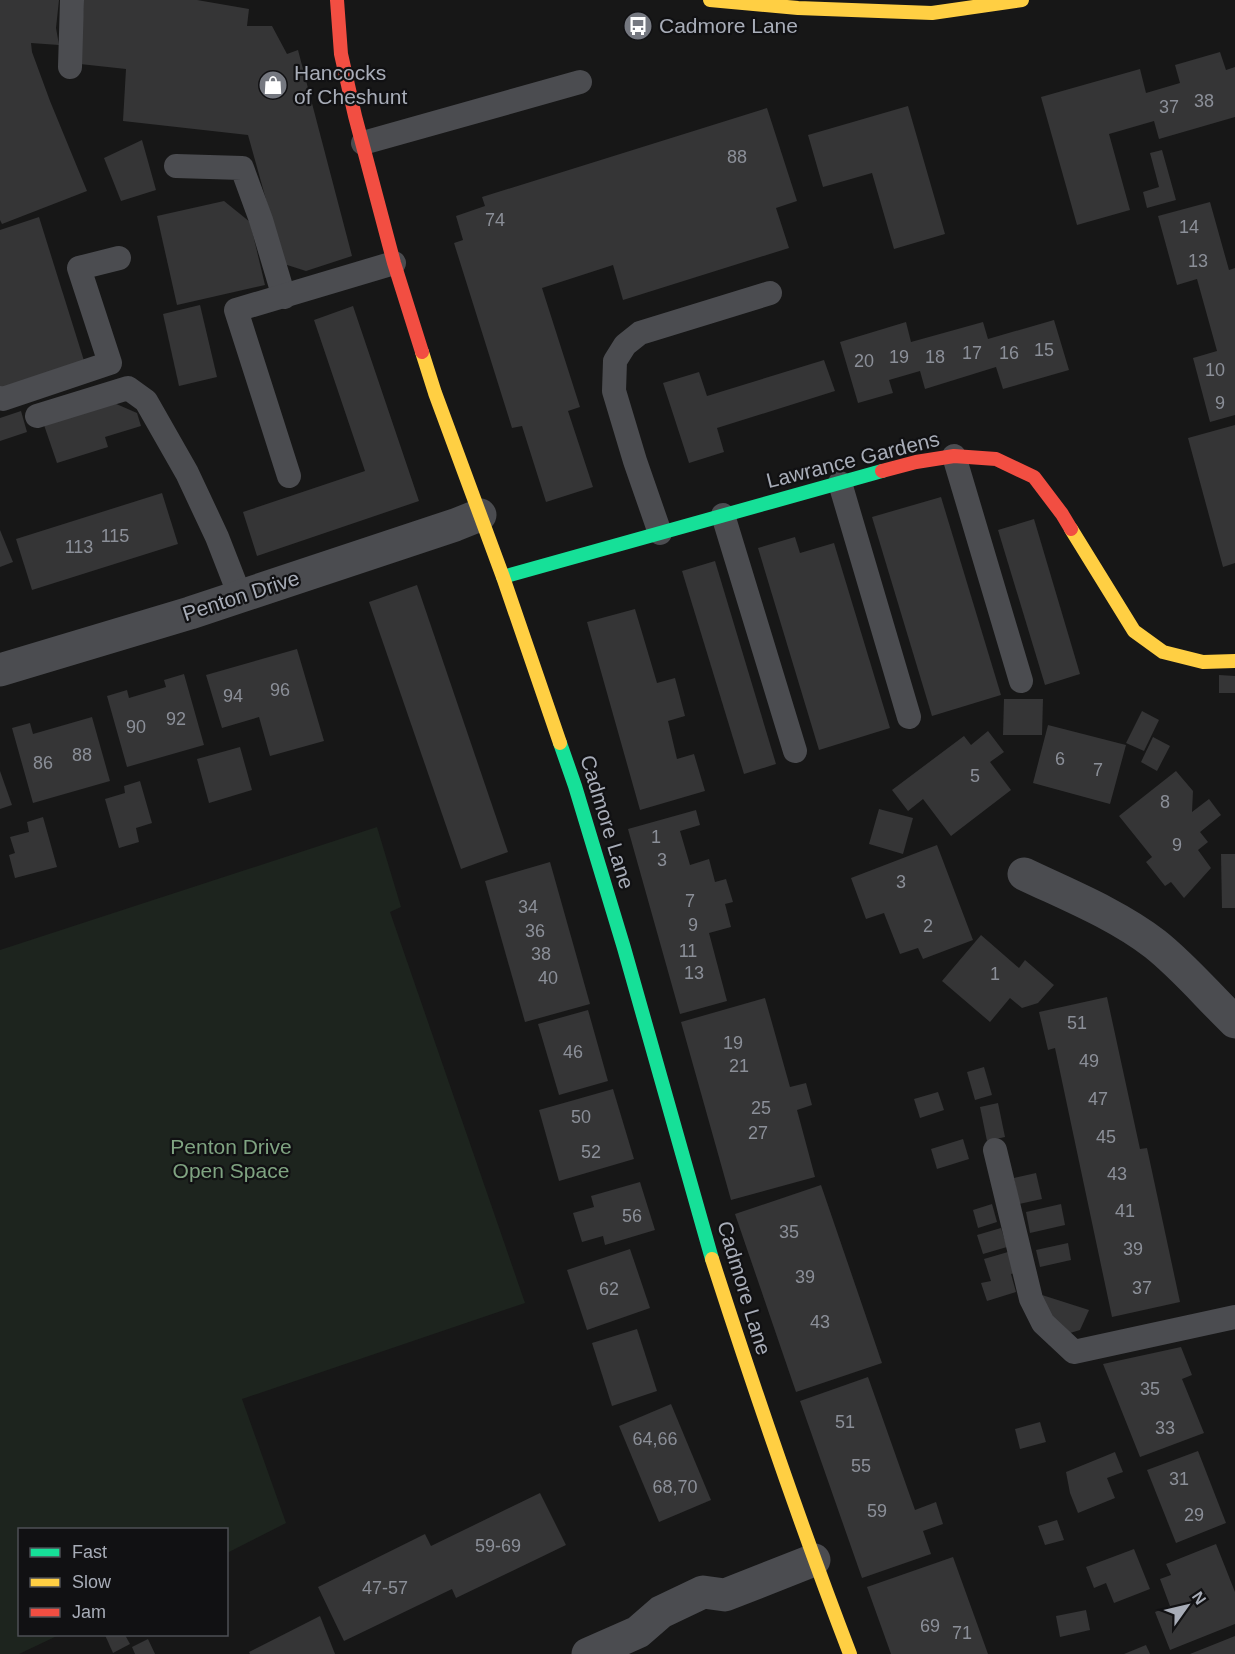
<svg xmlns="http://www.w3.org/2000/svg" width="1235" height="1654" viewBox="0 0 1235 1654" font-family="Arial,sans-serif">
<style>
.green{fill:#1d241e}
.building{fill:#353536}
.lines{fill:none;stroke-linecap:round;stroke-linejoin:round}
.lane{stroke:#4b4c50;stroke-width:24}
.street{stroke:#4b4c50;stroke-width:33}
.fast{stroke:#16e098;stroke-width:14}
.slow{stroke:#ffcf43;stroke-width:14}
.jam{stroke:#f24e42;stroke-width:14}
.labels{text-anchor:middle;stroke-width:4.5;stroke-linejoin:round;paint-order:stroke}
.number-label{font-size:18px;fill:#8b8f98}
.poi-label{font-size:21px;fill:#a8adb8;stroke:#111113;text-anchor:start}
.street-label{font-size:21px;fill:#a8adb8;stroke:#111113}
.park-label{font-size:21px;fill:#7fa381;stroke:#111113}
</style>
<rect width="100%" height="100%" fill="#171717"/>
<polygon class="green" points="377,827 401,907 390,912 525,1303 242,1399 286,1523 227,1553 226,1530 20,1530 20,1634 59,1635 19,1654 0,1654 0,950"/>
<g class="building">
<polygon points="0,0 59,0 56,28 59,45 31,43 32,52 50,101 87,191 2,224 0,220"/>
<polygon points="84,0 197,0 249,9 247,26 272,26 287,54 298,50 352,256 306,271 284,264 248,135 123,121 126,69 80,64"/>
<polygon points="1220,52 1226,70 1235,67 1235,117 1159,139 1154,121 1109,134 1130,210 1077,225 1041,97 1140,69 1146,93 1180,83 1175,65"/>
<polygon points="908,106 945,234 894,249 872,173 823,187 808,135"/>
<polygon points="767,108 797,201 776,208 789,248 623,300 613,265 542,288 580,407 568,411 593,487 546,502 522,426 512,428 454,243 463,240 456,216 485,206 482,197"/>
<polygon points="142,140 156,190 121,201 104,158"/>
<polygon points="1162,150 1176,200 1147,208 1143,192 1159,187 1150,153"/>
<polygon points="224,201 250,222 265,285 177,305 157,216"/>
<polygon points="1210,202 1229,270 1235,268 1235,415 1210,422 1193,358 1217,351 1197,279 1177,285 1158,216"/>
<polygon points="39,217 85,364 0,390 0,230"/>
<polygon points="200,305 217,377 179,386 163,314"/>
<polygon points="353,306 419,501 257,556 243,512 365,471 314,320"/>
<polygon points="1054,320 1069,370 1003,389 996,367 925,389 920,371 889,380 893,393 858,403 840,342 906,322 911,342 983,322 988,339"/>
<polygon points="824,360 835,391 717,428 724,452 689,463 663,383 699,372 707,396"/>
<polygon points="114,403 137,413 141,426 105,437 108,447 57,463 44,425"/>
<polygon points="21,411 27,432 0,441 0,418"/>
<polygon points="1235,425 1235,563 1223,567 1188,438"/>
<polygon points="162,493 178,544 32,590 16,539"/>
<polygon points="941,497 1001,695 932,716 872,517"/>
<polygon points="1034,519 1080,674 1045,685 998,530"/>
<polygon points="0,530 13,562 0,567"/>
<polygon points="795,537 800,553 834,543 890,728 819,750 758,548"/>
<polygon points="715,561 776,764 744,774 682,571"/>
<polygon points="417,585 508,852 461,869 369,602"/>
<polygon points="635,609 657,683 675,678 685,716 668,721 677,759 694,754 705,791 640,810 587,622"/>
<polygon points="297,649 324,741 270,756 259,717 222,728 206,675"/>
<polygon points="184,674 204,745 127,767 107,696 127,690 129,698 166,687 164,680"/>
<polygon points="1219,675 1235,676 1235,693 1219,693"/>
<polygon points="1004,699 1043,699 1042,735 1003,735"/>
<polygon points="1142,711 1159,720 1144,751 1126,743"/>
<polygon points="92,717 110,781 33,803 12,728 30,723 33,734"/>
<polygon points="1048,725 1126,745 1110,804 1033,783"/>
<polygon points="988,731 1004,752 990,762 1011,790 951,836 923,799 908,811 892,790 964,736 971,745"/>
<polygon points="1153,737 1170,746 1157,771 1141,762"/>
<polygon points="240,747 252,790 209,803 197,759"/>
<polygon points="0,771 12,805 0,809"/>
<polygon points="1176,771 1193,791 1192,812 1209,799 1221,815 1200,832 1208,842 1198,850 1211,868 1184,898 1171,882 1165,886 1146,862 1152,857 1119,816"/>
<polygon points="140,781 152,823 136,828 139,842 119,848 105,799 125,793 124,786"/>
<polygon points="879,809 913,818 903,854 869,844"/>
<polygon points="696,810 700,825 680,831 690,865 709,859 715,882 726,879 733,902 725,904 731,927 709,933 727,1001 680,1014 628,829"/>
<polygon points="43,817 57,867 15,878 9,855 15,853 10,837 29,832 27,822"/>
<polygon points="937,845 973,940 923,959 918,948 900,954 884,913 866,919 851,878"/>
<polygon points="1221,854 1235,854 1235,908 1222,908"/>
<polygon points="550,862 590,1004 525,1022 485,881"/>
<polygon points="981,935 1019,968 1025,960 1054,985 1038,1003 1022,1008 1010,998 990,1022 942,981"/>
<polygon points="1107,997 1140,1149 1147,1148 1180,1302 1112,1317 1055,1048 1048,1050 1039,1012"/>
<polygon points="765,998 790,1087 806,1083 812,1105 797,1110 815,1177 731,1200 681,1022"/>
<polygon points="588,1010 608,1081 559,1095 538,1024"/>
<polygon points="984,1067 992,1095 975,1100 967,1072"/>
<polygon points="613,1089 634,1159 559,1181 539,1110"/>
<polygon points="938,1092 944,1110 920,1118 914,1099"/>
<polygon points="998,1103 1005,1137 987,1141 980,1107"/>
<polygon points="963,1139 969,1159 937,1169 931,1149"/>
<polygon points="1036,1173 1042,1199 1019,1204 1014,1178"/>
<polygon points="640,1182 655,1230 605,1245 603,1236 582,1242 573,1213 594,1207 591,1196"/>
<polygon points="821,1185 882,1363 796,1392 735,1214"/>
<polygon points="992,1204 997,1222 978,1228 973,1210"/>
<polygon points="1061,1204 1065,1225 1030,1233 1026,1212"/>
<polygon points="1001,1228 1007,1247 983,1254 977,1235"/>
<polygon points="1068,1243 1071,1260 1040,1267 1036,1250"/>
<polygon points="630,1249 650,1308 587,1330 567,1270"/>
<polygon points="1008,1252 1015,1273 1011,1274 1016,1292 987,1301 981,1283 991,1281 984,1259"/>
<polygon points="1042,1295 1089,1310 1080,1330 1070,1333 1049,1322"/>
<polygon points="637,1329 657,1391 612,1406 592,1343"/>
<polygon points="1181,1347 1192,1375 1182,1379 1204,1433 1140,1457 1103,1364"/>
<polygon points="868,1377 915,1510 936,1502 943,1524 923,1531 931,1554 862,1578 800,1401"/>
<polygon points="671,1404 711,1500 659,1522 619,1426"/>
<polygon points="1040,1422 1046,1442 1020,1449 1015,1429"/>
<polygon points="1198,1451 1226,1523 1176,1543 1147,1470"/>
<polygon points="1115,1452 1123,1472 1107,1478 1115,1498 1078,1513 1070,1493 1066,1472"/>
<polygon points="540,1493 566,1545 456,1598 452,1589 344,1641 318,1587 425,1534 431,1546"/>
<polygon points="1057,1520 1064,1540 1045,1545 1038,1526"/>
<polygon points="1216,1544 1235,1592 1235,1624 1170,1650 1155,1612 1170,1606 1160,1579 1171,1575 1166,1564"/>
<polygon points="1134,1549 1150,1589 1114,1603 1106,1583 1094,1588 1086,1567"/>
<polygon points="953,1557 988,1654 891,1654 867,1587"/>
<polygon points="1086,1610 1090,1630 1060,1637 1056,1616"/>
<polygon points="320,1616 335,1654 250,1654 249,1652"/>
<polygon points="105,1635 125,1635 130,1644 113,1653"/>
<polygon points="1235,1636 1235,1654 1190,1654"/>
<polygon points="148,1639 155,1654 135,1654 132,1647"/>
<polygon points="1146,1645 1150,1654 1124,1654"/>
</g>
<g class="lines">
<g class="lane">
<polyline points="70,67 72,0"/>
<polyline points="363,143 580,82"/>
<polyline points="176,166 242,168 261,220 284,297"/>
<polyline points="0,398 3,399 110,363 79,268 119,258"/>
<polyline points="37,416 128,388 146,401 187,473 217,537 240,596"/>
<polyline points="954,456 1021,681"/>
<polyline points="289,476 236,310 394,263"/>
<polyline points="840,483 909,717"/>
<polyline points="723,515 795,751"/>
<polyline points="660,533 635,461 614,391 615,361 625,345 640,333 770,293"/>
<polyline points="995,1150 1031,1299 1043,1323 1074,1352 1235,1317"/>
</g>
<g class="street">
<polyline points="0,670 190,613 455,525 480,515"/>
<path d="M 1024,874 C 1068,895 1116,914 1155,944 C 1184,967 1208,996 1235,1022"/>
<polyline points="588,1654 638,1632 661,1612 703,1592 725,1595 814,1560"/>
</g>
<g class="fast">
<polyline points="503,577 882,471"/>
<polyline points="560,743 575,786 624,948 712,1259"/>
</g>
<g class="slow">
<polyline points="710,0 798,8 932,13 1022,0"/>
<polyline points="422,352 435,393 503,577 560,743"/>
<polyline points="1071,529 1134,631 1163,652 1203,662 1235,661"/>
<path d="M 712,1259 C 755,1392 800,1524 850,1654"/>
</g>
<g class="jam">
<polyline points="337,0 341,54 355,116 394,263 422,352"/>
<polyline points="882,471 916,462 954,456 996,459 1034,477 1062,514 1071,529"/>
</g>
</g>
<defs>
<g id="bus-disc" transform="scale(1.5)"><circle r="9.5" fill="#757880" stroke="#111113"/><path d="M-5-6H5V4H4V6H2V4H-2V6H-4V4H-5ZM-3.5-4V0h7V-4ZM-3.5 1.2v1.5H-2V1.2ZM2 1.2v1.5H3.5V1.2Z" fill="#fff"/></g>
<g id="shop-disc" transform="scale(1.5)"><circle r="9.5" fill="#757880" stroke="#111113"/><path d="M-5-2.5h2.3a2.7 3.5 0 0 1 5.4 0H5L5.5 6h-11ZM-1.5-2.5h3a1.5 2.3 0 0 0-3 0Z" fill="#fff"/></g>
</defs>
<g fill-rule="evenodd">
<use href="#bus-disc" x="638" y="26"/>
<use href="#shop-disc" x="273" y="85"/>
</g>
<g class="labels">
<g class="number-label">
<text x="1204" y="107">38</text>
<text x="1169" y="113">37</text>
<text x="737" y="163">88</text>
<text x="495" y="226">74</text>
<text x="1189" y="233">14</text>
<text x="1198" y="267">13</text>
<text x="1044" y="356">15</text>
<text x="972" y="359">17</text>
<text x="1009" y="359">16</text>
<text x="899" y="363">19</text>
<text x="935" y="363">18</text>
<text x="864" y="367">20</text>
<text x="1215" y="376">10</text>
<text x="1220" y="409">9</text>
<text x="115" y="542">115</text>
<text x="79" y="553">113</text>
<text x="280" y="696">96</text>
<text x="233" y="702">94</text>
<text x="176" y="725">92</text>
<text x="136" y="733">90</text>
<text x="82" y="761">88</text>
<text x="1060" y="765">6</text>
<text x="43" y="769">86</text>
<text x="1098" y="776">7</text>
<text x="975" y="782">5</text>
<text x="1165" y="808">8</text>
<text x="656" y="843">1</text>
<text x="1177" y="851">9</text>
<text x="662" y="866">3</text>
<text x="901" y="888">3</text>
<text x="690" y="907">7</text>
<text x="528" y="913">34</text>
<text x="693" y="931">9</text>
<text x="928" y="932">2</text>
<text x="535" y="937">36</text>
<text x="688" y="957">11</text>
<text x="541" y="960">38</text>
<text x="694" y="979">13</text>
<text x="995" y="980">1</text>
<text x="548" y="984">40</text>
<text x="1077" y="1029">51</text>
<text x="733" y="1049">19</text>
<text x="573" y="1058">46</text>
<text x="1089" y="1067">49</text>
<text x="739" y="1072">21</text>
<text x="1098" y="1105">47</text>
<text x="761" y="1114">25</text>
<text x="581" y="1123">50</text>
<text x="758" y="1139">27</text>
<text x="1106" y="1143">45</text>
<text x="591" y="1158">52</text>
<text x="1117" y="1180">43</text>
<text x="1125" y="1217">41</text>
<text x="632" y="1222">56</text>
<text x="789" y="1238">35</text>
<text x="1133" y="1255">39</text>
<text x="805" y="1283">39</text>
<text x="1142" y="1294">37</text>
<text x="609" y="1295">62</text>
<text x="820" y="1328">43</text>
<text x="1150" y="1395">35</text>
<text x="845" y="1428">51</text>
<text x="1165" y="1434">33</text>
<text x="655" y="1445">64,66</text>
<text x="861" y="1472">55</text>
<text x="1179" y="1485">31</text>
<text x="675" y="1493">68,70</text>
<text x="877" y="1517">59</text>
<text x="1194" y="1521">29</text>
<text x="498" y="1552">59-69</text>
<text x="385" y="1594">47-57</text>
<text x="930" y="1632">69</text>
<text x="962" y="1639">71</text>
</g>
<g class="poi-label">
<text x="659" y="33">Cadmore Lane</text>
<text x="294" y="80">Hancocks<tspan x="294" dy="24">of Cheshunt</tspan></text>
</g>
<g class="street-label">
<text transform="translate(853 460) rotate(-14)" y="7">Lawrance Gardens</text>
<text transform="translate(241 596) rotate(-18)" y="7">Penton Drive</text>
<text transform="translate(607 822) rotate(73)" y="7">Cadmore Lane</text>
<text transform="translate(744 1288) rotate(73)" y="7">Cadmore Lane</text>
</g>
<g class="park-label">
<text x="231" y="1154">Penton Drive<tspan x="231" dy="24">Open Space</tspan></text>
</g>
</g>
<rect x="18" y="1528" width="210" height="108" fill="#111113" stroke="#4d4f55" stroke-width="1.5"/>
<rect x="30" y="1548" width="30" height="9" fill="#16e098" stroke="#4d4f55" stroke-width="1.5"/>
<text x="72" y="1558" font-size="18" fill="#a8adb8">Fast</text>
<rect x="30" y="1578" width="30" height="9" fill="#ffcf43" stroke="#4d4f55" stroke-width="1.5"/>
<text x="72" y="1588" font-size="18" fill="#a8adb8">Slow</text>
<rect x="30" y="1608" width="30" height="9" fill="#f24e42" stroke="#4d4f55" stroke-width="1.5"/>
<text x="72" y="1618" font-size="18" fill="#a8adb8">Jam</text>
<g transform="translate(1187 1606) rotate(56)" stroke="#111113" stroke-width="4.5" paint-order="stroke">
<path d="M0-4.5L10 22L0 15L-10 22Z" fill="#a8adb8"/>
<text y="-9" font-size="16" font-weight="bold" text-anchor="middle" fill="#a8adb8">N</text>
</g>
</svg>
